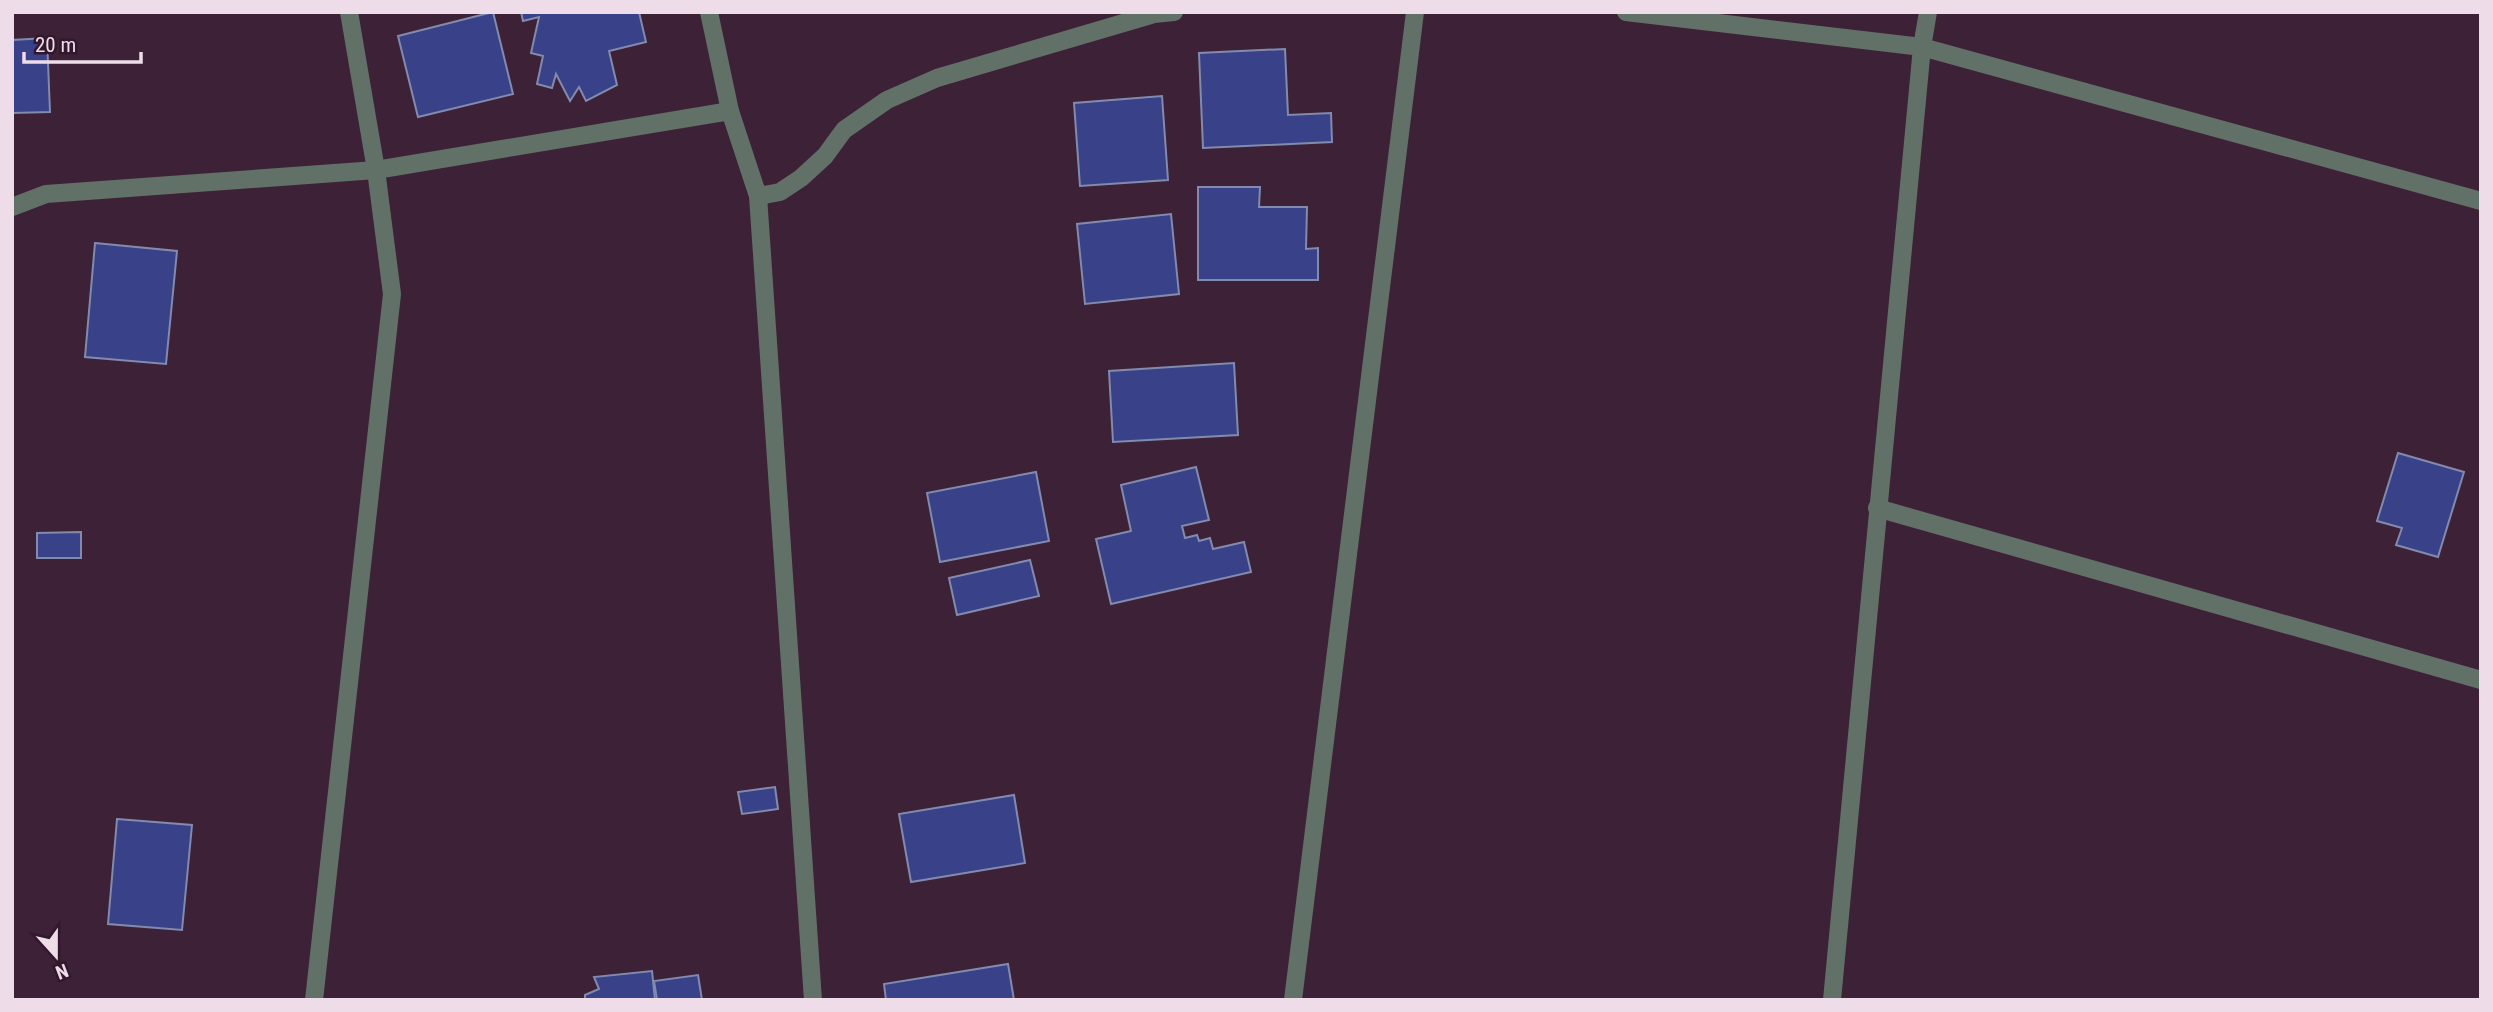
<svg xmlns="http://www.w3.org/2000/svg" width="2493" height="1012" viewBox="0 0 2493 1012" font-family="'Roboto Condensed',sans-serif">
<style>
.building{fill:#394188;stroke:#828aad;stroke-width:2}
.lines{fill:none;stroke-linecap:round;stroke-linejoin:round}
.minor{stroke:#627167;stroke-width:18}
</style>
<rect width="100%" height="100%" fill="#3d2237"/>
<g class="building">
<polygon points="493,12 513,94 418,117 398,36"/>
<polygon points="521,12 639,12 646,42 609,51 617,85 586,101 579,87 570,101 556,74 552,88 537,84 543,56 531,53 539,17 523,21"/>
<polygon points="47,38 50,112 12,113 12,40"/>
<polygon points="1285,49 1288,115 1331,113 1332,142 1203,148 1199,53"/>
<polygon points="1162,96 1168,180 1080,186 1074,103"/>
<polygon points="1198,187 1260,187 1259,207 1307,207 1306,249 1318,248 1318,280 1198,280"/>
<polygon points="1171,214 1179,294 1085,304 1077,224"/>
<polygon points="95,243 177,251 166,364 85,357"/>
<polygon points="1234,363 1238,435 1113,442 1109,371"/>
<polygon points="2398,453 2464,472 2438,557 2396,545 2402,528 2377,521"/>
<polygon points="1196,467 1209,520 1182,526 1185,538 1197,535 1199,541 1210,538 1213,549 1244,542 1251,572 1111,604 1096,539 1131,531 1121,485"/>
<polygon points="1036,472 1049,541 940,562 927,493"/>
<polygon points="81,532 81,558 37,558 37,533"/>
<polygon points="1030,560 1039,596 957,615 949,578"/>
<polygon points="775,787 778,809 742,814 738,792"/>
<polygon points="1014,795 1025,863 911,882 899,814"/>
<polygon points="117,819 192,825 182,930 108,924"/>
<polygon points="1008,964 1014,1000 886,1000 884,984"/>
<polygon points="652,971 655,1000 585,1000 585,995 599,989 594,977"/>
<polygon points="698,975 702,1000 657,1000 654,981"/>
</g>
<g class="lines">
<g class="minor">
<polyline points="709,12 730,111"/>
<polyline points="1626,12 1922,47 2481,201"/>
<polyline points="758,196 813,1000"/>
<polyline points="12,207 46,194 376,170 730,111 758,196 780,192 801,178 825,156 844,130 887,100 937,78 1154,14 1174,12"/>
<polyline points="1877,508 2481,680"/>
<polyline points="314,1000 392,294 376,170 349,12"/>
<polyline points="1293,1000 1415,12"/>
<polyline points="1832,1000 1922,47 1928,12"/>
</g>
</g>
<rect width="2493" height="1012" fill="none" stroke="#eedce9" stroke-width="28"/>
<g transform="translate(56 956) rotate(159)" stroke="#32182d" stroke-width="5" paint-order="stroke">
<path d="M0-5L12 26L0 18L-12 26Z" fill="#eedce9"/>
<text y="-10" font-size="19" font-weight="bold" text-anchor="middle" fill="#eedce9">N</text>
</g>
<path d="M24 52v10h117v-10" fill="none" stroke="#eedce9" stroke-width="3.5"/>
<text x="35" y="52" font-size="21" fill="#eedce9" stroke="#32182d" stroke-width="5" paint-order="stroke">20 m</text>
</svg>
